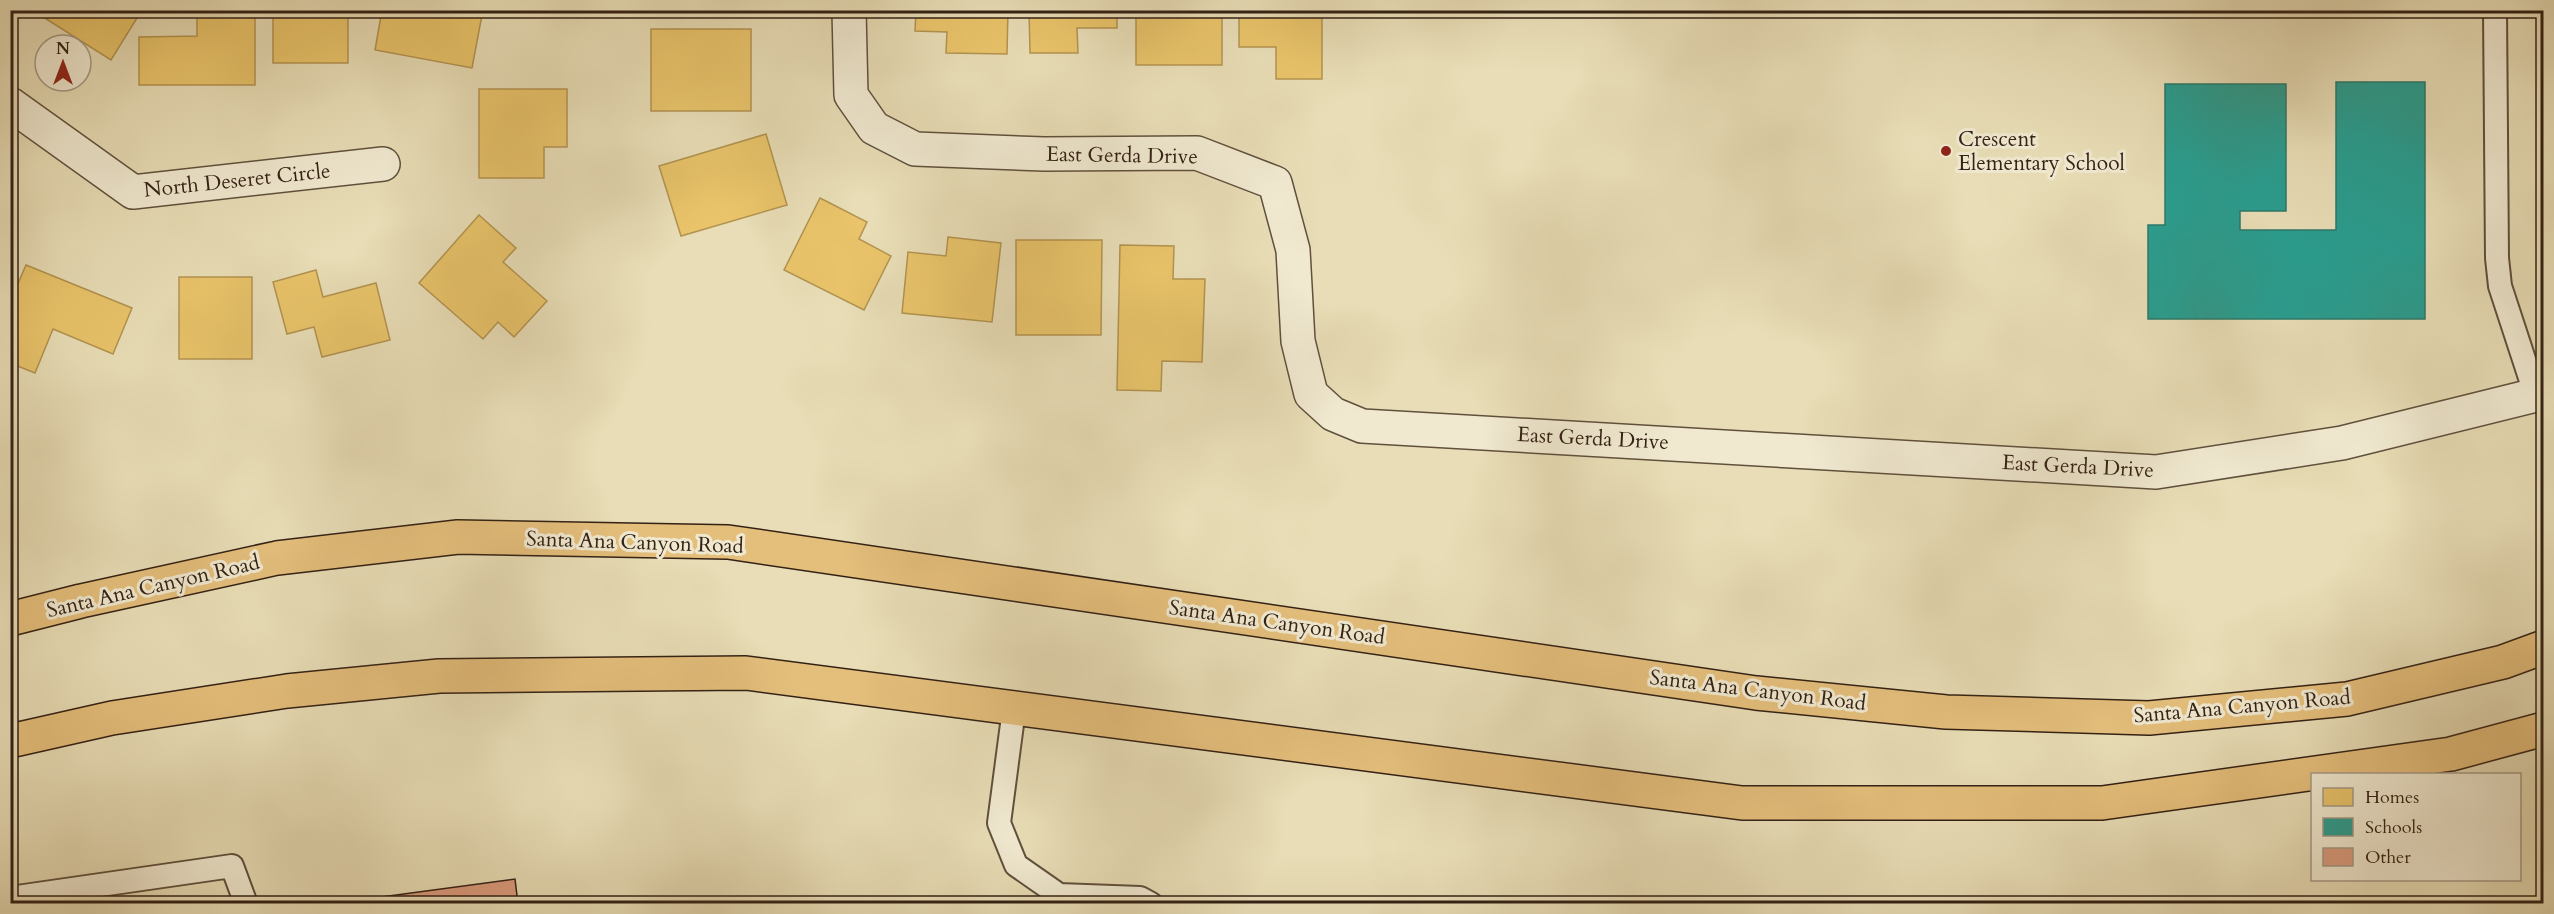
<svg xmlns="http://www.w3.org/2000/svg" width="2554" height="914" viewBox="0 0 2554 914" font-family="Cardo,serif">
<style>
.homes{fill:#e9c46a;stroke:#b29350;stroke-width:1.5}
.schools{fill:#2a9d8f;stroke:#2d786a;stroke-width:1.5}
.building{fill:#db9b7e;stroke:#332115;stroke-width:1.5}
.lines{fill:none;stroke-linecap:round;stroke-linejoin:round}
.lane-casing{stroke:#60503d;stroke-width:26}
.street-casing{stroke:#60503d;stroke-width:36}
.primary-casing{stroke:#332115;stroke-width:36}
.lane{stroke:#f0e9d0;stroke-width:22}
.street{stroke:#f0e9d0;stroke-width:33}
.primary{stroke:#e4be7b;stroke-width:33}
.poi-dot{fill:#8f2418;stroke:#f0e9d0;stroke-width:2}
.labels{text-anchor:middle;stroke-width:6;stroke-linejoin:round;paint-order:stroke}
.poi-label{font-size:21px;fill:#332115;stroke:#f0e9d0;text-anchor:start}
.street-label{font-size:21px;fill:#332115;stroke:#f0e9d0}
</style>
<rect width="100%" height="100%" fill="#e8ddb6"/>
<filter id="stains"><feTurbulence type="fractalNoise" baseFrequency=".00333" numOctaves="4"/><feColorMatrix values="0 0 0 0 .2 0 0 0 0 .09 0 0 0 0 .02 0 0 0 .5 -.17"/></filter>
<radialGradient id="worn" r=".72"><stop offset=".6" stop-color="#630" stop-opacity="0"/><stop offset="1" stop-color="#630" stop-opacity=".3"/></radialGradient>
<g class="homes">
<polygon points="32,10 125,10 137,18 111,60"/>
<polygon points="197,10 255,10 255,85 139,85 139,37 197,36"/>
<rect x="273" y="10" width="75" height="53"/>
<polygon points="382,10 454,10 482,15 472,68 375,50"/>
<polygon points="916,10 1008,10 1007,54 946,53 947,32 915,31"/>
<polygon points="1029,10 1117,10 1117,28 1077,28 1078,53 1030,53"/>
<rect x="1136" y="10" width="86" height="55"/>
<polygon points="1239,10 1322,10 1322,79 1276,79 1276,47 1239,47"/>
<rect x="651" y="29" width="100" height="82"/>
<polygon points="479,89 567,89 567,147 544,147 544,178 479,178"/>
<polygon points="766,134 787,205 681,236 659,166"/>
<polygon points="820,198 867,222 859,239 891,256 864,310 784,270"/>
<polygon points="479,215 516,248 503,262 547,301 514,337 498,322 483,339 419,283"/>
<polygon points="948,237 1001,243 992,322 902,313 908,252 946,256"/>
<polygon points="1016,240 1102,240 1101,335 1016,335"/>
<polygon points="1120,245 1174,246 1173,279 1205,279 1202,362 1162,361 1161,391 1117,390"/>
<polygon points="26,265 132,308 113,354 53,329 35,373 10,363 10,302"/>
<polygon points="316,270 323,297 376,283 390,340 322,357 314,327 287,334 273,282"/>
<rect x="179" y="277" width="73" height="82"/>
</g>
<polygon class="schools" points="2336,82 2425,82 2425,319 2148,319 2148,225 2165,225 2165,84 2286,84 2286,211 2240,211 2240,230 2336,230"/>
<polygon class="building" points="515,879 518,904 329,904"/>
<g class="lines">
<g class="lane-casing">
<g id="lane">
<polyline points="2495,10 2497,258 2500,286 2536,396"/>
<polyline points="1014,709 999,823 1016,865 1059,895 1140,898 1151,904"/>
<polyline points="10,898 232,866 246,904"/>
</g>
</g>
<g class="street-casing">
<g id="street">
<polyline points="849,10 851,95 874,128 915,149 1044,154 1197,153 1275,183 1293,250 1298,341 1311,394 1333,414 1362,426 2156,472 2342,443 2544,393"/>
<polyline points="10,104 133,192 383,164"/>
</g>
</g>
<g class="primary-casing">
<g id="primary">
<polyline points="10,619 81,601 277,558 458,537 728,542 1756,693 1946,712 2149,718 2347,699 2503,662 2544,647"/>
<polyline points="10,741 112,718 287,691 439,676 746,673 1742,803 2102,803 2451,754 2544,729"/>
</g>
</g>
<use href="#lane" class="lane"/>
<use href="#street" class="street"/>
<use href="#primary" class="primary"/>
</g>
<circle class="poi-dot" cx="1946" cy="151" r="6"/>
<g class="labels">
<g class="poi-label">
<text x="1958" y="146">Crescent<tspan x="1958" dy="24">Elementary School</tspan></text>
</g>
<g class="street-label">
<text transform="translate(1122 155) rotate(1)" y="7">East Gerda Drive</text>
<text transform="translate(237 180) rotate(-6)" y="7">North Deseret Circle</text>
<text transform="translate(1593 438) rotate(3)" y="7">East Gerda Drive</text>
<text transform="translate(2078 466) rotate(3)" y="7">East Gerda Drive</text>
<text transform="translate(635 542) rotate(2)" y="7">Santa Ana Canyon Road</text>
<text transform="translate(153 586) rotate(-13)" y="7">Santa Ana Canyon Road</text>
<text transform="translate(1277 622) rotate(8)" y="7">Santa Ana Canyon Road</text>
<text transform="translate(1758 690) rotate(7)" y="7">Santa Ana Canyon Road</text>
<text transform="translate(2242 706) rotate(-5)" y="7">Santa Ana Canyon Road</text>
</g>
</g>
<rect width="2554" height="914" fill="none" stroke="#e8ddb6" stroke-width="36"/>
<rect x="12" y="12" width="2530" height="890" fill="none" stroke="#332115" stroke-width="3"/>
<rect x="18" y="18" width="2518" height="878" fill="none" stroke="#332115" stroke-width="1.5"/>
<rect x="2311" y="773" width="210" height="108" fill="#f0e9d0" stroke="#a49985" stroke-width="1.5"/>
<rect x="2323" y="788" width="30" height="18" fill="#e9c46a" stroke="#a49985" stroke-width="1.5"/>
<text x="2365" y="803" font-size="18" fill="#332115">Homes</text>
<rect x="2323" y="818" width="30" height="18" fill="#2a9d8f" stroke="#a49985" stroke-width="1.5"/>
<text x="2365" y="833" font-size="18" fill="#332115">Schools</text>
<rect x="2323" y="848" width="30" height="18" fill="#db9b7e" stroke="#a49985" stroke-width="1.5"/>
<text x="2365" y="863" font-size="18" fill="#332115">Other</text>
<g transform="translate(63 63)"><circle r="28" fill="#f0e9d0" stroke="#a49985" stroke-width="1.5"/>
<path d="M0-4.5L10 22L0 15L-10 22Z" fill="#8f2418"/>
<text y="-9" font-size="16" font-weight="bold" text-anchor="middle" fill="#332115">N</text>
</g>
<rect width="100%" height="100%" filter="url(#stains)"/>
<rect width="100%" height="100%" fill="url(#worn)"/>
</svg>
